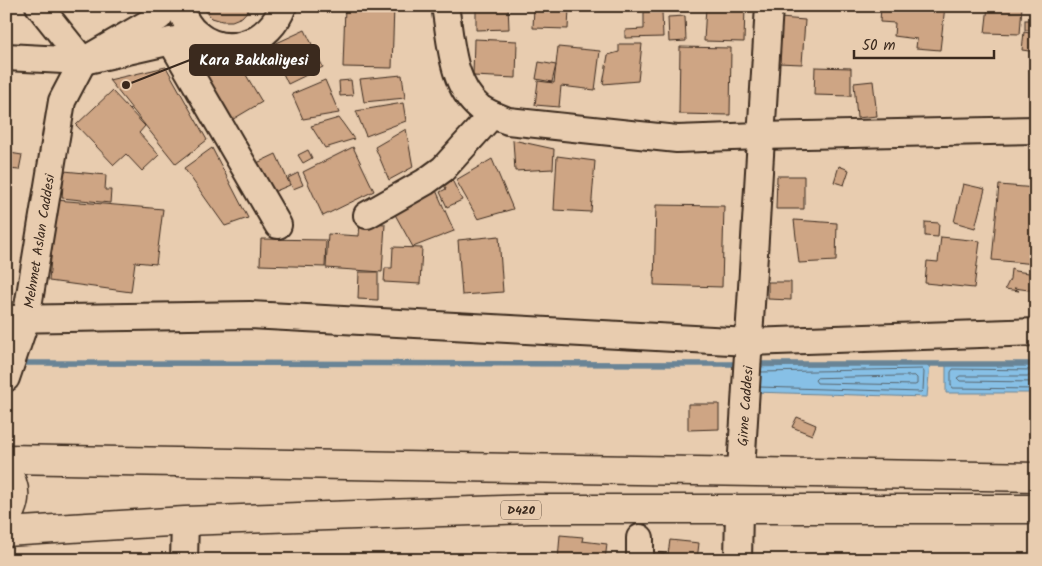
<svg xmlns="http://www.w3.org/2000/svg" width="1042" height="566" viewBox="0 0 1042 566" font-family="Kalam,sans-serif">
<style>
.water{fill:#87c0e6;stroke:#698496}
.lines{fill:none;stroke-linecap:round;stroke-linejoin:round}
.shore{stroke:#59666e;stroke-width:1}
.stream{stroke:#698496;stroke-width:5.5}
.building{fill:#cea584;stroke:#3b2a1e}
.minor-casing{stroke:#3b2a1e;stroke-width:30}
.major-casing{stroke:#3b2a1e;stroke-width:31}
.minor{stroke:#e8ccaf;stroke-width:26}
.major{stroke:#e8ccaf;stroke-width:28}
.labels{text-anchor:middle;stroke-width:5;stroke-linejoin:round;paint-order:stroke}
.shield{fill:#e8ccaf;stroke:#6f5b4a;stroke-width:1}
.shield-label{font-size:12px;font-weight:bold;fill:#3b2a1e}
.street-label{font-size:14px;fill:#3b2a1e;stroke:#e8ccaf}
.leader{fill:none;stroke:#3b2a1e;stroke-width:2}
.callout-dot{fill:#3b2a1e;stroke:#e8ccaf;stroke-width:2}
.callout{fill:#3b2a1e;stroke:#3b2a1e;stroke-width:2}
.callout-label{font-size:15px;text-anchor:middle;font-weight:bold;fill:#fff}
</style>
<rect width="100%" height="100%" fill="#e8ccaf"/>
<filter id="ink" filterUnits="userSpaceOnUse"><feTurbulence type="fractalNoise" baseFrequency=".02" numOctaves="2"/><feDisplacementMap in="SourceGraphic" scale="10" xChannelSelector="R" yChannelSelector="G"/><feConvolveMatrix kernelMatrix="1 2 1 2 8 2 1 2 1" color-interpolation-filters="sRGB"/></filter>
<g filter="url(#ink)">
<g class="water">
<polygon points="930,364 927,397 752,392 752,367"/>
<polygon points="946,364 1036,365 1036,393 946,393"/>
</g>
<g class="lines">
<g class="shore">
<polyline points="1036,370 953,369 951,372 951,385 953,388 1036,389"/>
<polygon points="915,376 917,378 917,384 915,385 817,383 815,380 817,378"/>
<polyline points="1036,376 960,376 957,378 960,381 1036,382"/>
<polyline points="760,387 921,392 923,390 924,372 922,369 761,372"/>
</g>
<g class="stream">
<polyline points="18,363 741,364"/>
<polyline points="753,364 1036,364"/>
</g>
</g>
<g class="building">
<polygon points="201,6 252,6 242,17 232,21 222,21 212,18"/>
<polygon points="345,6 394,6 392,68 343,67"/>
<polygon points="476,6 508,6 509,29 476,30"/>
<polygon points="706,6 745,6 744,42 704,41"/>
<polygon points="881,6 945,6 940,50 916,48 917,39 894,36 895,23 880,22"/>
<polygon points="988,6 1022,6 1020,34 985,33"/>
<polygon points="534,7 569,8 568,29 533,28"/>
<polygon points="644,12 662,12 663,37 625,38 625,30 644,29"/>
<polygon points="685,16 686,41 669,42 668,17"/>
<polygon points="780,18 805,20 802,64 777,63"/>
<rect x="1025" y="20" width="11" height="10"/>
<polygon points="305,30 323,67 288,84 270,46"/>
<polygon points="1024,32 1036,34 1036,52 1022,50"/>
<polygon points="474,39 517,41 516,78 473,76"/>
<polygon points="619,44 642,44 638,81 603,84 608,55 619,52"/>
<polygon points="558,47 600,51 595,90 561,86 559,107 535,105 538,81 554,83"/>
<polygon points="680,47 731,48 730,115 679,114"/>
<polygon points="236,58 262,102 230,121 204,77"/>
<polygon points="539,62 556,65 552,82 536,79"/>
<polygon points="166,67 207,140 176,164 109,80"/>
<polygon points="815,67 851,68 851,96 814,95"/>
<polygon points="402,75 405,98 364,102 360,79"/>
<polygon points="325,80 339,113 303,119 292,94"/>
<polygon points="351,80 353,95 340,96 339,81"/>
<polygon points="873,81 877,116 857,118 854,83"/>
<polygon points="112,91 145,126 139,133 159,155 142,171 126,154 114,165 76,125"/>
<polygon points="403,103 406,121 366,136 356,111"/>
<polygon points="339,118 354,139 325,148 311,126"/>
<polygon points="406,129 413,167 389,180 375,147"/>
<polygon points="513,140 554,149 553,169 515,171"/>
<polygon points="353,147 374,191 323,216 303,172"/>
<polygon points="212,148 248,218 225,226 184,168"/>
<polygon points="308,150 312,158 303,163 298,155"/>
<polygon points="10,153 22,155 19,170 8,169"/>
<polygon points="276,154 290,185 271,193 257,163"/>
<polygon points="557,156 595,161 591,212 554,210"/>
<polygon points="492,159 513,209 478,219 456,180"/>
<polygon points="839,166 849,170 844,185 834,182"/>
<polygon points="64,171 106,175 105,190 111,190 110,203 62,198"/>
<polygon points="298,173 303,185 293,189 288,178"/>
<polygon points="450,176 462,200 447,207 440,192 446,189 442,180"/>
<polygon points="777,176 804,176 804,209 776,209"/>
<polygon points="963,184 985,189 975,228 954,222"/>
<polygon points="999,185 1036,188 1036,264 992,260"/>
<polygon points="435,188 454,231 413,247 392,209"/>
<polygon points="56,200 163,209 156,264 135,262 131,292 49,281"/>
<polygon points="656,205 724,206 722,287 654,285"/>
<polygon points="794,220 837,223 836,261 799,263"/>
<polygon points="360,222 385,224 382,272 326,268 328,234 359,236"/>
<polygon points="925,222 939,223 938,237 925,236"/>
<polygon points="499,236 503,292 462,295 458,240"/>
<polygon points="941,237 980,241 974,288 925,283 927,261 938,262"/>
<polygon points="261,239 326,240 325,267 260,265"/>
<polygon points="393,247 422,248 420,284 384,282 385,268 392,268"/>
<polygon points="1011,269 1015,271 1036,274 1036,291 1014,288 1019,291 1005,289 1010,279"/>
<polygon points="359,272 378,272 378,300 358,299"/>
<polygon points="768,282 791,282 791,300 768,299"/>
<polygon points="688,404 719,404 719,429 688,430"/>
<polygon points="797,417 816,425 812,435 792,427"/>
<polygon points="560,535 583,537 582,541 607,544 605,560 558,560"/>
<polygon points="670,540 699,543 697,560 650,560 651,552 668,554"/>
<polygon points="496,554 538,557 538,560 496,560"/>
</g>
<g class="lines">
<g class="minor-casing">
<g id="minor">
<polyline points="39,6 83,61"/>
<path d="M 179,6 C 183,17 188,28 198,35 C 229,59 271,41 283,6"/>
<path d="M 445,6 C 451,39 451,85 480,108 C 489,114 498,117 508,121 L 677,139 L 760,136 L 1036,130"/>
<polyline points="171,41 278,225"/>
<polyline points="6,57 83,61 198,35"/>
<polyline points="367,215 425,182 443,169 492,115"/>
<polyline points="6,319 250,315 749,342 1036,332"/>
<polyline points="6,378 26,319 62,101 83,61 159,17 165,6"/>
<polyline points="741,470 769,6"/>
<polyline points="184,560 185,521"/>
<polyline points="640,560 640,538"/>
<polyline points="738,560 739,510"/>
</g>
</g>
<g class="major-casing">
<g id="major">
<polyline points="6,459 1036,477"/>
<path d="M 6,472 C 18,487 16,504 6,519"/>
<polyline points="6,532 185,521 531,509 1036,509"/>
</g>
</g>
<use href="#minor" class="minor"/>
<use href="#major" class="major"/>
</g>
</g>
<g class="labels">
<rect class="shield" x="501" y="500.5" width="40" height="19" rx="4"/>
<g class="shield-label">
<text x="521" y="514">D420</text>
</g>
<g class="street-label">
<text transform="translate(39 241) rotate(-81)" y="5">Mehmet Aslan Caddesi</text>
<text transform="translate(745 406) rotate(-86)" y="5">Girne Caddesi</text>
</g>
</g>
<path class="leader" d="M126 85L190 60"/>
<circle class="callout-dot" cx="126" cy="85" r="5"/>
<rect class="callout" x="190" y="45" width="129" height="30" rx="5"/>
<g class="callout-label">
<text x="254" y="65">Kara Bakkaliyesi</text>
</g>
<rect width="1042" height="566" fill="none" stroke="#e8ccaf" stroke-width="25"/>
<rect x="12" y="12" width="1017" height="541" fill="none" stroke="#3b2a1e" stroke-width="2" filter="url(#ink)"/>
<path d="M854 50v8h140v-8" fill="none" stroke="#3b2a1e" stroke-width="2.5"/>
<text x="862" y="50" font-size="15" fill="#3b2a1e" stroke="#e8ccaf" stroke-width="4" paint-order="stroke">50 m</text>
</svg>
